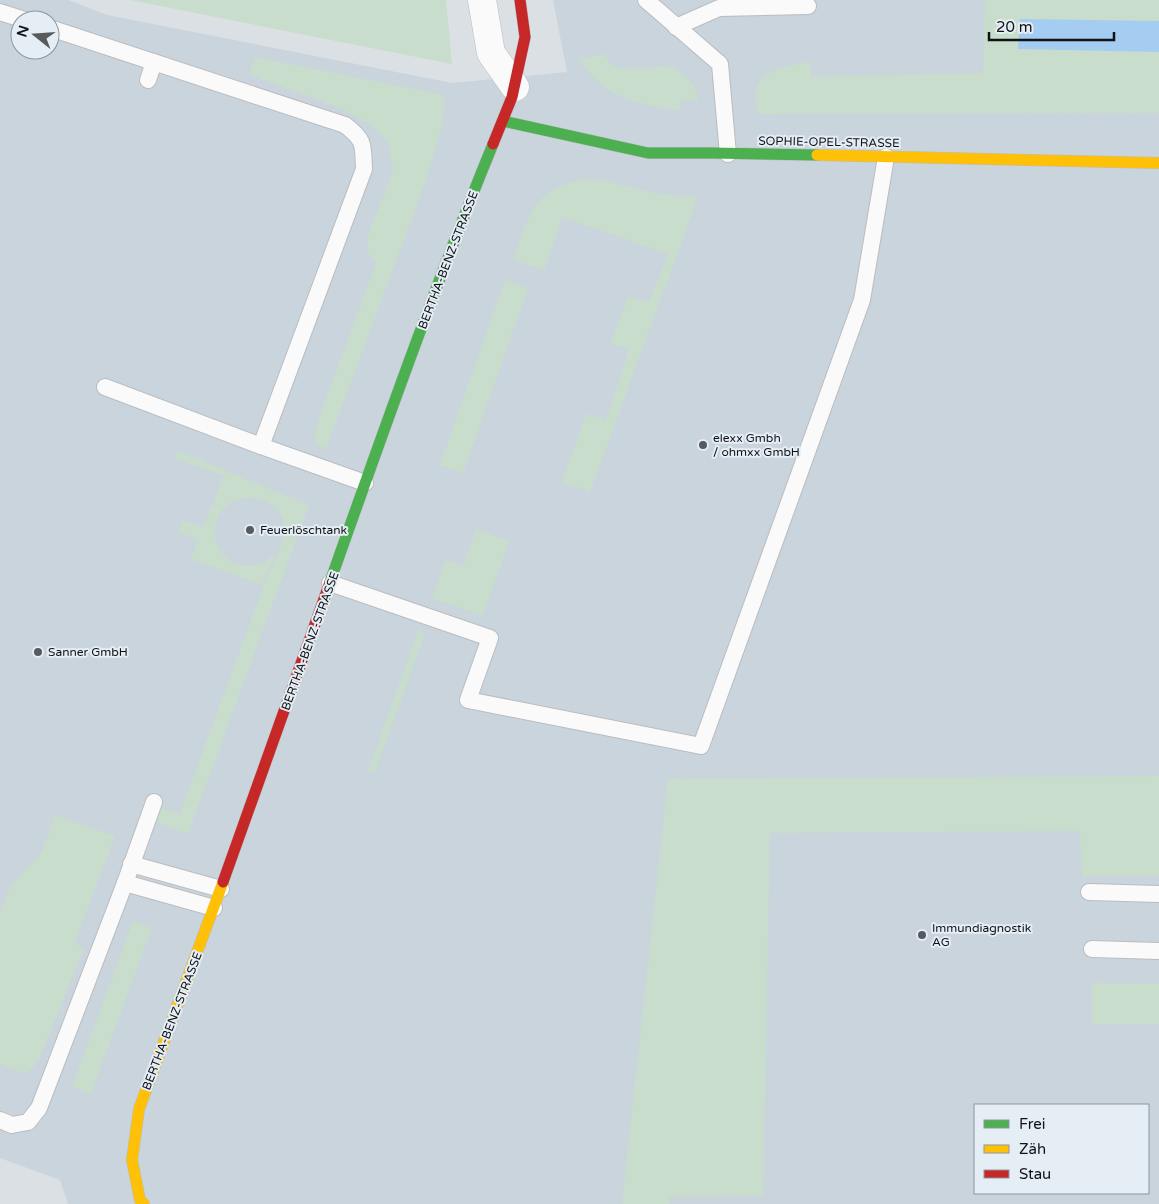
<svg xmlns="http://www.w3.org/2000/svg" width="1159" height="1204" viewBox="0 0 1159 1204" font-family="'Varela Round',sans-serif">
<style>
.built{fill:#cad4dd;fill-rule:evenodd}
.green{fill:#c8ddcc}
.water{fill:#a4cdf1}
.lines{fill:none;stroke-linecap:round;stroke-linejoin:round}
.lane-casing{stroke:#b9bdc0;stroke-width:18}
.street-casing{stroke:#b9bdc0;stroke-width:29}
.fast-casing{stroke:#b9bdc0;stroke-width:12}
.slow-casing{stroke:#b9bdc0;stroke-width:12}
.jam-casing{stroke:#b9bdc0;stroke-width:12}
.lane{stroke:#fafafb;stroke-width:16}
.street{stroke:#fafafb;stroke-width:28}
.fast{stroke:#4caf50;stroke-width:11}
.slow{stroke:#ffc107;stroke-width:11}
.jam{stroke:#c62828;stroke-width:11}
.poi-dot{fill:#575b5e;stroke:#e5edf5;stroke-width:2}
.labels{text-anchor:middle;stroke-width:4;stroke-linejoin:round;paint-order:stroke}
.street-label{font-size:12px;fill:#101316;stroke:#e5edf5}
.poi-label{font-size:12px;fill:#101316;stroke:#e5edf5;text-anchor:start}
</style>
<rect width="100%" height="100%" fill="#dbe0e4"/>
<path class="built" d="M 0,0 L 68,0 L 107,15 L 452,83 L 567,72 L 553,0 L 1159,0 L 1159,1204 L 68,1204 L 60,1180 L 0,1158 ZM 20,20 L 50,20 L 50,50 L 20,50 ZM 975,1105 L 1148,1105 L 1148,1193 L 975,1193 Z"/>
<g class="green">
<polygon points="130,0 446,0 452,64"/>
<path d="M 985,0 L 1159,0 L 1159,113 L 758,114 C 757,107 755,98 756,91 C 758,69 794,64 811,62 L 811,77 L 983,73 Z"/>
<path d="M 605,54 C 607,58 608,62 611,64 C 624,73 655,65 670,67 C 677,68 685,75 689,80 C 695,87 698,92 698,101 L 681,100 L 679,111 C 654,107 622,101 602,85 C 593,78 586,69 579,59 Z"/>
<polygon points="255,57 444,95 443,122 427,178 326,449 316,445 315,436 319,418 376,263 367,251 368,235 393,172 389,142 371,125 342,109 249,74"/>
<path d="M 580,179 L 600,180 L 660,194 L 698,197 L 590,492 L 562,482 L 586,414 L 606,420 L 629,350 L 611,343 L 628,297 L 649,302 L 668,254 L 562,217 L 544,270 L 513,260 C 522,237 528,206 550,192 C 559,186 570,183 580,179 Z"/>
<polygon points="505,280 528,288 463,473 440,465"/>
<path d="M 178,451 L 309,505 L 188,834 L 154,821 L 159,807 L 180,814 C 207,739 235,665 262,590 C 269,571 285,547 284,526 C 283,508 264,496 247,498 C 237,499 227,503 221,512 C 196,549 248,588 278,550 L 262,585 L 191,559 L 198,540 L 178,532 L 183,520 L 203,527 L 224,476 L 174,458 Z"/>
<polygon points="476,529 509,541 483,616 432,598 446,560 463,566"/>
<polygon points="418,631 425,633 375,772 368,771"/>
<polygon points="1159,776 1159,876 1082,876 1080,831 770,833 763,1196 669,1197 669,1204 622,1204 668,779"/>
<polygon points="55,815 115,836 75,942 84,949 39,1059 31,1070 22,1073 0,1064 0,913 10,886 41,854"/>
<polygon points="133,921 152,928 91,1094 72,1087"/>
<polygon points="1092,983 1159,984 1159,1024 1092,1024"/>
</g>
<polygon class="water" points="1020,19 1159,21 1159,52 1018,49"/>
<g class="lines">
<g class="lane-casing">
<g id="lane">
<polyline points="646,0 720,64 728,154"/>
<polyline points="0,12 25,20"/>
<polyline points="676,27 719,8 808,6"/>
<path d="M 50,28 L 345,125 C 365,140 363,145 364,169 L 261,446 L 365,483"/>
<polyline points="148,80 154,62"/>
<polyline points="105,387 261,446"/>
<polyline points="330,583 490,638 468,700 701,746 862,300 886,157"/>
<polyline points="131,864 221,889"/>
<polyline points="125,883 214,908"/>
<polyline points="1089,892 1159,894"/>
<polyline points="1092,949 1159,951"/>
<polyline points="0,1120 12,1125 28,1122 39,1108 125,883 154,802"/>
</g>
</g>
<g class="street-casing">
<polyline id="street" points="482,0 491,53 515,87"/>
</g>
<g class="fast-casing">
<g id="fast">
<polyline points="503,121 648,153 712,153 817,155"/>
<path d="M 330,582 C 382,435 434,288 493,144"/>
</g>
</g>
<g class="slow-casing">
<g id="slow">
<polyline points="817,155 1159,163"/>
<polyline points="144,1204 140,1200 132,1160 139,1109 223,882"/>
</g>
</g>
<g class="jam-casing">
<g id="jam">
<polyline points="493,144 512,97 525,37 520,0"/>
<polyline points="223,882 330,582"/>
</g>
</g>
<use href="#lane" class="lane"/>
<use href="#street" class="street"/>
<use href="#fast" class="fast"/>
<use href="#slow" class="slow"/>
<use href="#jam" class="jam"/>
</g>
<g class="poi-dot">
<circle cx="703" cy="445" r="5"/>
<circle cx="250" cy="530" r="5"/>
<circle cx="38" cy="652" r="5"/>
<circle cx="922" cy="935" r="5"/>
</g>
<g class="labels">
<g class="street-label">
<text transform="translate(829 142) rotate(1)" y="4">SOPHIE-OPEL-STRASSE</text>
<text transform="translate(448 260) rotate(-69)" y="4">BERTHA-BENZ-STRASSE</text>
<text transform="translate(310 641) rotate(-70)" y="4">BERTHA-BENZ-STRASSE</text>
<text transform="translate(172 1021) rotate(-69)" y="4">BERTHA-BENZ-STRASSE</text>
</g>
<g class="poi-label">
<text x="713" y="442">elexx Gmbh<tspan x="713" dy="14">/ ohmxx GmbH</tspan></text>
<text x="260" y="534">Feuerlöschtank</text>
<text x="48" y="656">Sanner GmbH</text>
<text x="932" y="932">Immundiagnostik<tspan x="932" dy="14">AG</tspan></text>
</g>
</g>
<rect x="974" y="1104" width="175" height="90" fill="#e5edf5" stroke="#90969c"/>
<rect x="984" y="1120" width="25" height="8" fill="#4caf50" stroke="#90969c"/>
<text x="1019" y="1129" font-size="15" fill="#101316">Frei</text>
<rect x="984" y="1145" width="25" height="8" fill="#ffc107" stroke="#90969c"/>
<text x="1019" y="1154" font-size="15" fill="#101316">Zäh</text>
<rect x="984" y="1170" width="25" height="8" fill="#c62828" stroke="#90969c"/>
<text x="1019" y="1179" font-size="15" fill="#101316">Stau</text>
<g transform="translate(35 35) rotate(287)"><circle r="24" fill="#e5edf5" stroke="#90969c"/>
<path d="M0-4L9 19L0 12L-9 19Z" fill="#575b5e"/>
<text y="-8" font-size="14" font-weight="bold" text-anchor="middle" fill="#101316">N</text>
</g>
<path d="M989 32v8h125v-8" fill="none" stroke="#101316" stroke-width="2.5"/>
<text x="996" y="32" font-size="15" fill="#101316" stroke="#e5edf5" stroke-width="4" paint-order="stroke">20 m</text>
</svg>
